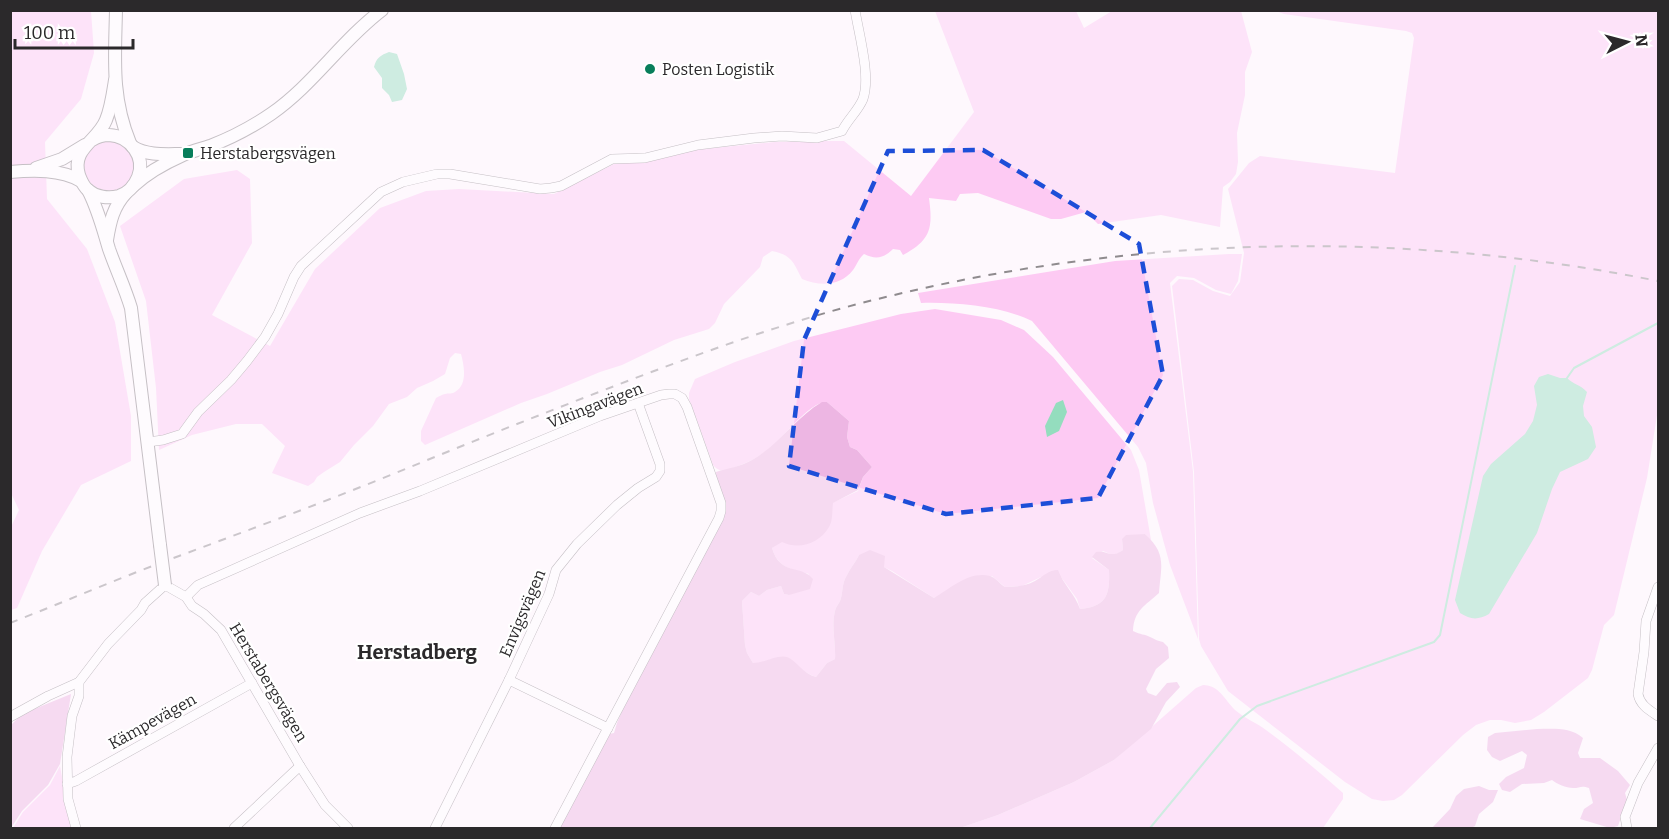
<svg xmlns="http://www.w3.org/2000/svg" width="1669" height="839" viewBox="0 0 1669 839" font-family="Bitter,serif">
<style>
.green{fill:#fdcaf3}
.forest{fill:#edb6e3}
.water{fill:#94ddbe}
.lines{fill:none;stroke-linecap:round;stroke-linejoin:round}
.stream{stroke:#94ddbe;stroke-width:2}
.street-casing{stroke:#827c80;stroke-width:10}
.secondary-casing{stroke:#827c80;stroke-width:14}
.street{stroke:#fff;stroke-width:9}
.secondary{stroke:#fff;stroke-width:12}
.rail{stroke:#8f8b8e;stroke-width:2;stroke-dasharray:8 8;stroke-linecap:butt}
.secondary-bridge-casing{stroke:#827c80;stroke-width:14;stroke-linecap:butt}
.secondary-bridge{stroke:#fff;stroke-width:12}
.marked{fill:none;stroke:#1d4ed8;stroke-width:4.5;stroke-dasharray:12 8;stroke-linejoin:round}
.poi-dot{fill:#087e5b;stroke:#fff;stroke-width:2}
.labels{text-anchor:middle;stroke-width:4.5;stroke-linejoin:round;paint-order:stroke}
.poi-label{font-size:16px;fill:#2b292b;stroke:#fff;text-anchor:start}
.street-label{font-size:16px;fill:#2b292b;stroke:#fff}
.quarter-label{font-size:20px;font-weight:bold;fill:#2b292b;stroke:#fff}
</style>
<rect width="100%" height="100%" fill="#fef8fd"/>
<g class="green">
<polygon points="11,11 91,11 94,53 81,99 45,142 47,199 87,249 115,322 131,416 131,461 81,485 42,551 17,608 11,610 11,527 19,510 11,493"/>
<path d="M 935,11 L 1076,11 L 1084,28 L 1112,11 L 1241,11 L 1252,52 L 1245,72 L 1245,95 L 1237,133 L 1238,162 L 1236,174 L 1230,182 L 1223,187 L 1220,227 L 1161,215 L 1098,224 L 1086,212 L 1061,219 L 1051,219 L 978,193 L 960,194 L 956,201 L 929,198 C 933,228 931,240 903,255 L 900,250 L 893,249 C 884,258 876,260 864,254 C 858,259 857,265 853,270 C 840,287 819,286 802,279 C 793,262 792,255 772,251 L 763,257 L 760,267 L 724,304 L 715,323 L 709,329 L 674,340 L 622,365 L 600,372 L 547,394 L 521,403 L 425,445 L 421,441 L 421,431 L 436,398 C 438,397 443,394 445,394 C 448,393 453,394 455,392 C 468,385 464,365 461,354 L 455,353 L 450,358 L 445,374 L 433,381 L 417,388 L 407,397 L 389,404 L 373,426 L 354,445 L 340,462 L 324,472 L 317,477 L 314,482 L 308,486 L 272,473 L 285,446 L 262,424 L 236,424 L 192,435 L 159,450 L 156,388 L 146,301 L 120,226 L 184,179 L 237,170 L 250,179 L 252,243 L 212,315 L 270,346 L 315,269 L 380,208 L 426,191 L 459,189 L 554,194 L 616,163 L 673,152 L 775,142 L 819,141 L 844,141 L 911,196 L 974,112 Z"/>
<polygon points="1276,11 1658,11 1658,409 1647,478 1614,615 1604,625 1592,670 1588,678 1544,712 1531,720 1515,723 1501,720 1490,720 1476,725 1463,735 1402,795 1394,800 1383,801 1372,799 1345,782 1228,691 1201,646 1199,639 1194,472 1172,286 1179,279 1193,280 1213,291 1230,296 1240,282 1244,253 1228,189 1249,163 1260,156 1395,173 1414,38 1412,33 1406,31 1284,14"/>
<circle cx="109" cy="166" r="25"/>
<path d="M 1229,254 L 1242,254 L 1238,281 L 1231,294 L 1216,290 L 1194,278 L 1177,276 L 1170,283 L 1193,472 L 1198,639 L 1170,565 L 1153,503 L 1146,463 L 1138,447 L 1032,321 C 1001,306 955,302 921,303 L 918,293 L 1115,261 Z"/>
<path d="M 935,309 L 1001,320 L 1024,330 L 1053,357 L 1131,450 L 1139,470 L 1151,540 L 1145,534 L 1122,539 L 1123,550 C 1115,556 1112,555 1103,551 L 1092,558 L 1109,570 C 1110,594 1107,607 1080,609 L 1077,599 L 1061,577 L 1041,577 L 1022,586 L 1005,587 L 992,576 L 934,598 L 892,571 L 859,555 C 856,562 850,568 847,575 C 842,583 843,590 841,598 C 840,603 836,606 835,611 C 831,627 836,643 835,659 L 827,663 L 816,677 C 809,675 804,670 798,668 C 785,664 767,663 753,663 L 747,653 L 745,645 L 742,601 L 751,592 L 759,596 L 767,590 L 781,586 L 784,594 L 789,595 L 809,574 C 791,569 778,568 772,548 L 832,503 L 858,491 L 863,477 L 872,467 L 857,450 L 850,447 L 847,437 L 849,421 L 827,402 C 810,401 784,437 770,448 C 760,456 750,462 738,466 C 728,470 720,474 713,465 L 689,399 L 689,393 L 695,379 L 735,362 L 794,341 L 901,314 Z"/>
<path d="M 1203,685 C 1219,685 1225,700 1235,710 C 1244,718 1257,723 1266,730 C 1293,750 1318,771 1343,793 L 1343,799 L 1323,828 L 960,828 L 998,815 L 1074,782 L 1114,760 L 1196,688 Z"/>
<polygon points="60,766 71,828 13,828 23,812 50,785"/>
</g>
<g class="forest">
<path d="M 822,402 L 827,402 L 849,421 L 847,437 L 850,447 L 857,450 L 872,467 L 863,477 L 858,490 L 833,503 C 832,510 833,521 829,527 C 819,544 799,550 782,542 L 772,548 C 780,576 801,564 813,579 L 810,589 L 789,595 L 784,594 L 781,586 L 767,590 L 759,596 L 751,592 L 742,601 L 745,645 L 747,653 L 753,663 C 764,663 778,654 787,657 C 797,661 802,673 816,677 L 827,663 L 835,659 C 836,643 831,627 835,611 C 836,606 840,603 841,598 C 843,590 842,583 847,575 C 850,568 856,562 859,555 L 870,550 L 885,556 L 884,567 L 934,598 C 951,588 969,571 990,576 C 995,577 1000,584 1005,587 C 1016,587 1025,586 1035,581 C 1044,576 1048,570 1058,570 C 1063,584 1075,594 1080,609 C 1107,607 1110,594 1109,570 L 1092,557 L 1096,552 C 1109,550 1110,559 1123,550 L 1122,539 L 1126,535 L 1145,534 C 1167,554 1161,566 1159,593 C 1145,606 1134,610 1133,631 C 1141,635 1144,634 1150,637 C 1155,639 1157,641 1163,642 L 1168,647 L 1169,658 L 1156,669 L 1146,689 L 1148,693 L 1156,696 L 1167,683 L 1177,682 L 1180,687 L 1166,702 L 1151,729 L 1114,760 L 1074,782 L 998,815 L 960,828 L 557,828 L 609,734 L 614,733 L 617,723 L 625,704 L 719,527 L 716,472 C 728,468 740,467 752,460 C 779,445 796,417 822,402 Z"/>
<polygon points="71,694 60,764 48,785 22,811 11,828 11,725 22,714"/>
<path d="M 1537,729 C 1554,729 1570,727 1583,738 L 1578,753 L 1580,758 L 1600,758 L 1618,771 L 1630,785 L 1625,793 L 1627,800 L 1618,826 L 1610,828 L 1580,819 L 1584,809 L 1593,803 L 1589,788 C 1581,785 1580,788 1573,788 C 1566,788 1557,784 1552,780 L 1544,783 L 1522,784 L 1510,792 L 1502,790 L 1499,784 L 1506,777 L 1524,768 L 1527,755 L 1522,751 L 1500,761 L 1492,757 L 1487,750 L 1488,737 L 1495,733 Z"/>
<polygon points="1479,786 1489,790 1498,790 1493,802 1479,814 1475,826 1471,828 1432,828 1450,809 1456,796 1464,789"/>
</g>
<g class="water">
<path d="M 389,52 L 397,54 L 404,74 L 407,89 L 402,100 L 392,102 L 389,95 L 382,88 L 382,78 L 374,67 C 376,58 381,55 389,52 Z"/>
<path d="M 1548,374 L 1560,378 L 1567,378 C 1574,385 1580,384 1587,392 L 1583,406 L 1584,416 L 1592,427 L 1596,447 L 1588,459 L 1560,472 L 1552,489 L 1537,533 L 1489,614 C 1478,620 1471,620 1460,613 L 1455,600 L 1483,476 L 1491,464 L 1525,434 L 1533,421 L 1537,405 L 1534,386 L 1539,377 Z"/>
<polygon points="1063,400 1067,412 1059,431 1047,437 1045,426 1056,403"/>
</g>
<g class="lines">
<g class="stream">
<polyline points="1567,378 1574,368 1658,323"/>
<polyline points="1150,828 1240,719 1257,706 1434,642 1440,635 1515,266"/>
</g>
<g class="street-casing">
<g id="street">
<path d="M 148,442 L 163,440 L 182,434 L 198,412 L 231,380 L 247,361 L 265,337 L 278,314 L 294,277 L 301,266 L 381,192 L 403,182 L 437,174 L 450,174 L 540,189 L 551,188 L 561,186 L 612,159 L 645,158 L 698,145 L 754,138 L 782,136 L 817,138 L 842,131 C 848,119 858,111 863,99 C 871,76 859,35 855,10"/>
<path d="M 1658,587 L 1646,621 L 1644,652 L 1638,694 C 1640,705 1649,710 1658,716"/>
<polyline points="186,597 198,585 360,513 420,491 600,416 661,395 669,394 675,394 682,398 687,407 721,503 721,511 719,518 555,828"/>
<polyline points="509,680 608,728"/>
<polyline points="10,717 48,696 79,682"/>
<polyline points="67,784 76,781 252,683"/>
<polyline points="76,828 68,799 67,757 72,716 79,696 79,682 108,644 141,610 145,603 165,585 186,597 192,606 204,614 221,630 300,766 325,805 348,828"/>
<polyline points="234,828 300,766"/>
<polyline points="435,828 509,680 549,594 556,570 577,544 617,505 638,488 656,477 660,471 660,464 638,403"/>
<polyline points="1627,828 1625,817 1638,783 1658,748"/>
</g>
</g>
<g class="secondary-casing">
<g id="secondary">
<path d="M 116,10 C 115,58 111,97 130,143"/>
<path d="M 92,140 C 97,137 103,135 109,135 C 130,136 146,157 138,177 C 134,187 128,193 119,196 C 108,199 96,197 88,190 C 83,186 81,180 79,175 C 71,148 98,141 106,120 C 111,108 113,93 115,80"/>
<path d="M 133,147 C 148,156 166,154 183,154"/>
<polyline points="36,168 62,159 85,145"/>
<path d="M 10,172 C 33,170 61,169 81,181"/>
<path d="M 133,186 C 147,173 165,163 183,155 C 192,151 201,149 210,146 C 231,138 252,127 271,114 C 313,85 341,41 382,10"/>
<path d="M 88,190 C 98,209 103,229 109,249 C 116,269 125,288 131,308 L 160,545"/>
<path d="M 107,240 C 110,222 113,207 126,193"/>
</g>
</g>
<use href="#street" class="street"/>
<use href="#secondary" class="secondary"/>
<path class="rail" d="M 10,623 C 64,602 117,579 171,559 C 254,528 338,497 420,463 C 481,438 542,414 604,390 C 698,354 792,319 890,296 C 1142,235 1404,230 1658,281"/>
<g class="secondary-bridge-casing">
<polyline id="secondary-bridge" points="160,545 165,585"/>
</g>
<use href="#secondary-bridge" class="secondary-bridge"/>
</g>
<path d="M0 0H1669V839H0ZM 983,150 L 1139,244 L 1163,375 L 1098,498 L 946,514 L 789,466 L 804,340 L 888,151 Z" fill="#fef8fd" fill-opacity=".55" fill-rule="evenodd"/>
<path class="marked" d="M 983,150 L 1139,244 L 1163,375 L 1098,498 L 946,514 L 789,466 L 804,340 L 888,151 Z"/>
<g class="poi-dot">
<circle cx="650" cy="69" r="6"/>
<rect x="182" y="147" width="12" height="12" rx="3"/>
</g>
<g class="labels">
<g class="poi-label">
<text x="662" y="75">Posten Logistik</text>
<text x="200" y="159">Herstabergsvägen</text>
</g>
<g class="street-label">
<text transform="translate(595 405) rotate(-21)" y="6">Vikingavägen</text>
<text transform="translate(522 613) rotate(-67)" y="6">Envigsvägen</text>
<text transform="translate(269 682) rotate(59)" y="6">Herstabergsvägen</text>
<text transform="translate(152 721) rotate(-29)" y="6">Kämpevägen</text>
</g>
<g class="quarter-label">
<text x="417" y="659">Herstadberg</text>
</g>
</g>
<rect width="1669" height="839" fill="none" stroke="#2b292b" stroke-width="24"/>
<g transform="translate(1627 42) rotate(84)" stroke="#ffffff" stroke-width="4.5" paint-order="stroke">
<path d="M0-4.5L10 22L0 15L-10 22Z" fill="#2b292b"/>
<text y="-9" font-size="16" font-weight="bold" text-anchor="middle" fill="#2b292b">N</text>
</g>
<path d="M15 39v9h118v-9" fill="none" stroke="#2b292b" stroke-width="3"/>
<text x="24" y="39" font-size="18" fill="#2b292b" stroke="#ffffff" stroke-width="4.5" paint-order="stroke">100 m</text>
</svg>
